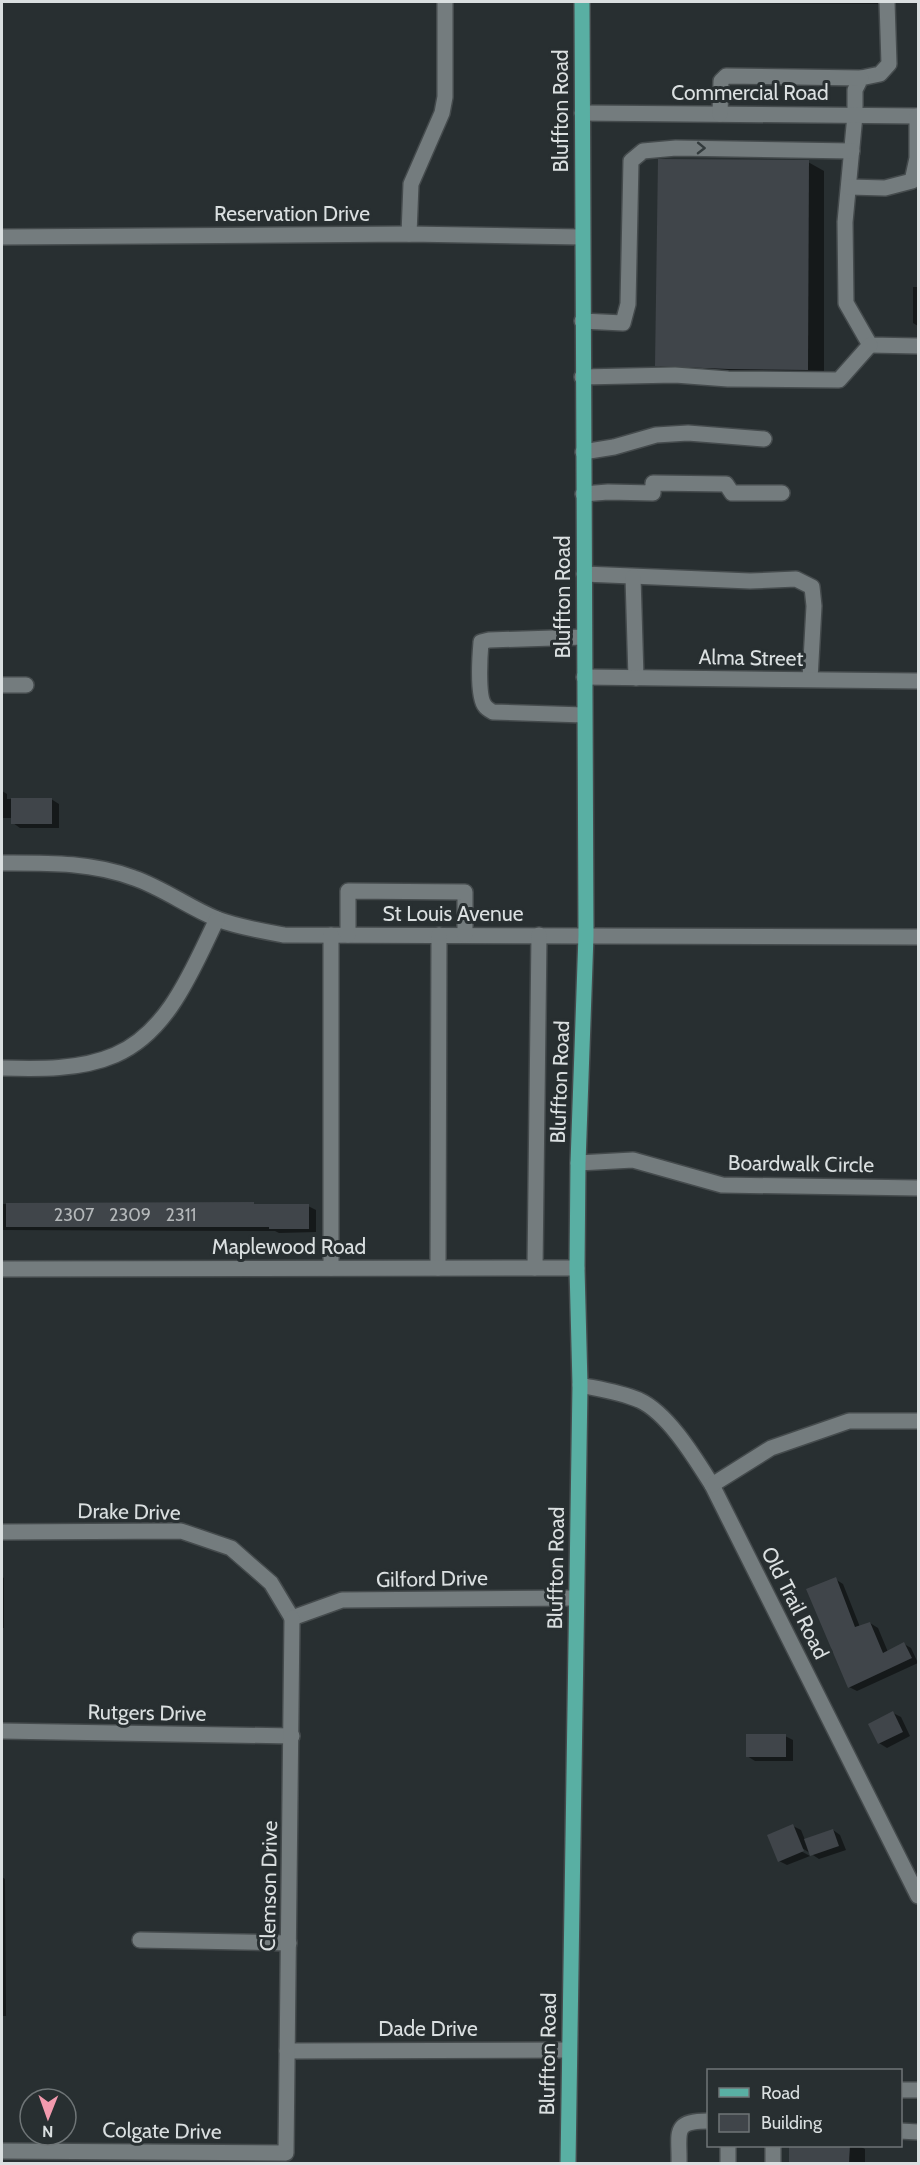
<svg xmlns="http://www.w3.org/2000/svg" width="920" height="2165" viewBox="0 0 920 2165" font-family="Cabin,sans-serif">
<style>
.shadow{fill:#0007}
.building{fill:#40454a}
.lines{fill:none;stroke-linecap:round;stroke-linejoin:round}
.minor-casing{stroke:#454b4d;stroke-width:18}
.major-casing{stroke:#454b4d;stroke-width:18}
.minor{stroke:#747c7e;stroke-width:15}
.major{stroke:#59afa3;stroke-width:15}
.oneway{stroke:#333b3d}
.labels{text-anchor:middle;stroke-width:6;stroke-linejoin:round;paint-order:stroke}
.number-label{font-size:18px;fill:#b4b8ba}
.street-label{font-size:21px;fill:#dadfe0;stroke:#282f31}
</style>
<rect width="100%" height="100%" fill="#282f31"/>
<g class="shadow">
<polygon points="729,2 889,2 889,4 732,3"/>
<polygon points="808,162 824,171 824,378 673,374 657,365"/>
<polygon points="913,287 918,287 918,326 913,323"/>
<polygon points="2,791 7,794 7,799 51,799 59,804 59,828 20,828 13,823 13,818 2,818"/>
<polygon points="2,1204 308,1206 316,1210 316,1232 279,1233 275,1231 2,1230"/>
<polygon points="2,1577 4,1578 4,1628 2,1628"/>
<polygon points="835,1579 843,1584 860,1627 870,1623 878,1628 888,1652 904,1644 911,1648 918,1663 857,1691 849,1687"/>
<polygon points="893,1713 901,1717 910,1736 887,1748 879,1743"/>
<polygon points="785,1736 793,1740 793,1761 755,1761 747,1756"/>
<polygon points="793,1826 801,1830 805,1840 833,1830 840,1835 846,1850 819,1859 799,1846 797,1849 810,1856 787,1865 779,1861"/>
<polygon points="2,1877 5,1879 6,2016 2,2016"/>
<polygon points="791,2146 859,2146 865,2149 865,2164 791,2164"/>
</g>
<g class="building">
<polygon points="658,159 809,160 808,370 728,369 655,366"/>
<rect x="11" y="798" width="41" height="26"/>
<polygon points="254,1202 254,1204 309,1204 309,1229 269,1229 269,1227 6,1227 6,1203"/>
<polygon points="836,1577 855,1627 870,1622 883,1653 904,1642 912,1658 848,1688 806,1589"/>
<polygon points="893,1711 903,1732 878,1744 868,1724"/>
<rect x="746" y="1734" width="40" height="23"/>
<polygon points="793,1824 804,1851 778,1862 767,1835"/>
<polygon points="833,1829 839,1846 810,1856 804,1839"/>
<polygon points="789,2145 850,2145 849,2163 789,2163"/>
</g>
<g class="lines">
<g class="minor-casing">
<g id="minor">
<polyline points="887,2 889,64 880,74 861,78 855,90 855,115 845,222 846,303 870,345 918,346"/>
<polyline points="582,113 918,116"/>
<polyline points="720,114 721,81 726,76 861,78"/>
<polyline points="849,187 885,188 912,181 917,158 917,116"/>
<polyline points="409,234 411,184 442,113 445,97 445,2"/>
<polyline points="2,237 409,234 582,237"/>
<polyline points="582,321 623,323 628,304 631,161 643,151 676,148 852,151"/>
<polyline points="582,377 675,375 728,379 839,380 870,345"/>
<polyline points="583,452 614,447 656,435 688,433 764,439"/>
<polyline points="583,494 608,492 653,493 653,483 726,484 732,493 782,493"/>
<polyline points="584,574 750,581 796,579 812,587 814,606 810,679"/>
<polyline points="633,577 636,678"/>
<path d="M 584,637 L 489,640 L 481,642 C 480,654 477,697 485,706 C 486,708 491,711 493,712 L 584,715"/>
<polyline points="584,677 918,681"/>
<polyline points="2,685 26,685"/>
<path d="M 2,863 C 47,863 91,862 134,878 C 163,888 188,907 217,919 C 238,927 262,931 284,935 L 918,937"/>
<polyline points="348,935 348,891 465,892 465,935"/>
<path d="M 2,1068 C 39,1069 80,1070 115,1055 C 169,1032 193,968 217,919"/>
<polyline points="578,1163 633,1160 722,1185 918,1188"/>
<polyline points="331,1268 331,935"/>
<polyline points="438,1268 439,935"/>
<polyline points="535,1268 539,935"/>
<polyline points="2,1269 577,1268"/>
<path d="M 580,1385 C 599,1389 620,1392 639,1400 C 668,1413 695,1458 712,1485 L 918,1896"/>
<polyline points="712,1485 771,1448 849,1421 918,1421"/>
<polyline points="2,1532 181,1531 231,1548 271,1583 292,1618"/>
<polyline points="292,1618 342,1600 576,1598"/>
<polyline points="2,1731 292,1736"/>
<polyline points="140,1940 289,1943"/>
<polyline points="287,2051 569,2050"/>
<polyline points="900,2090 918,2090"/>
<polyline points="900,2131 918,2132"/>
<polyline points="728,2146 728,2164"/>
<polyline points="773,2146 773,2164"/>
<polyline points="2,2151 286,2153 292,1618"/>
<path d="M 679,2164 C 680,2133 671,2121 708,2121"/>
</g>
</g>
<g class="major-casing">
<polyline id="major" points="568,2164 580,1385 577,1268 578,1163 586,935 582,2"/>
</g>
<use href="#minor" class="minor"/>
<use href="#major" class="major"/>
</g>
<defs><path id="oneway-chevron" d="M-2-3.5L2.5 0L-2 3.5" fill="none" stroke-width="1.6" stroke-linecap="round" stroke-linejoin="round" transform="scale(1.5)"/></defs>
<use class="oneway" href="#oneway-chevron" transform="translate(701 148) rotate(1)"/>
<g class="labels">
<g class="number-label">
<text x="74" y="1221">2307</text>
<text x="130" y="1221">2309</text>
<text x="181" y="1221">2311</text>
</g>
<g class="street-label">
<text x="750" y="100">Commercial Road</text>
<text transform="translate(561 111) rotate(-90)" y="7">Bluffton Road</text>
<text x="292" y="221">Reservation Drive</text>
<text transform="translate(563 597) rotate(-90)" y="7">Bluffton Road</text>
<text transform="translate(751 658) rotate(1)" y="7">Alma Street</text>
<text x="453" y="921">St Louis Avenue</text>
<text transform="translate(560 1082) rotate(-88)" y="7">Bluffton Road</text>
<text transform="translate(801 1164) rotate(1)" y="7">Boardwalk Circle</text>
<text x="289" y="1254">Maplewood Road</text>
<text transform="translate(129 1512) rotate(1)" y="7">Drake Drive</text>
<text transform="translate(556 1568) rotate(-89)" y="7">Bluffton Road</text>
<text transform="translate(432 1579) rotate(-1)" y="7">Gilford Drive</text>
<text transform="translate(795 1603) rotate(63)" y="7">Old Trail Road</text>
<text transform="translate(147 1713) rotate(1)" y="7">Rutgers Drive</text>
<text transform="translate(269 1886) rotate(-89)" y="7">Clemson Drive</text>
<text x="428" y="2036">Dade Drive</text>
<text transform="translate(548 2054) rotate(-89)" y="7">Bluffton Road</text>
<text transform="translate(162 2131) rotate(1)" y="7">Colgate Drive</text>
</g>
</g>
<rect width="920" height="2165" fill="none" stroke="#dadfe0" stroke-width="6"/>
<rect x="707" y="2069" width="195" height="78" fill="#282f31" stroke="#6f7577" stroke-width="1.5"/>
<rect x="719" y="2088" width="30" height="9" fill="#59afa3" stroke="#6f7577" stroke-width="1.5"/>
<text x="761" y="2099" font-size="18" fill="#dadfe0">Road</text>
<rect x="719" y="2114" width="30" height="18" fill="#40454a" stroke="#6f7577" stroke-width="1.5"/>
<text x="761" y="2129" font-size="18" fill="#dadfe0">Building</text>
<g transform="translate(48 2117) rotate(181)"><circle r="28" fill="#282f31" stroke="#6f7577" stroke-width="1.5"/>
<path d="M0-4.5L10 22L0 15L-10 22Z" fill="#f29aae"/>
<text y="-9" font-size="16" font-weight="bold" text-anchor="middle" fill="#dadfe0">N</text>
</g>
</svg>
